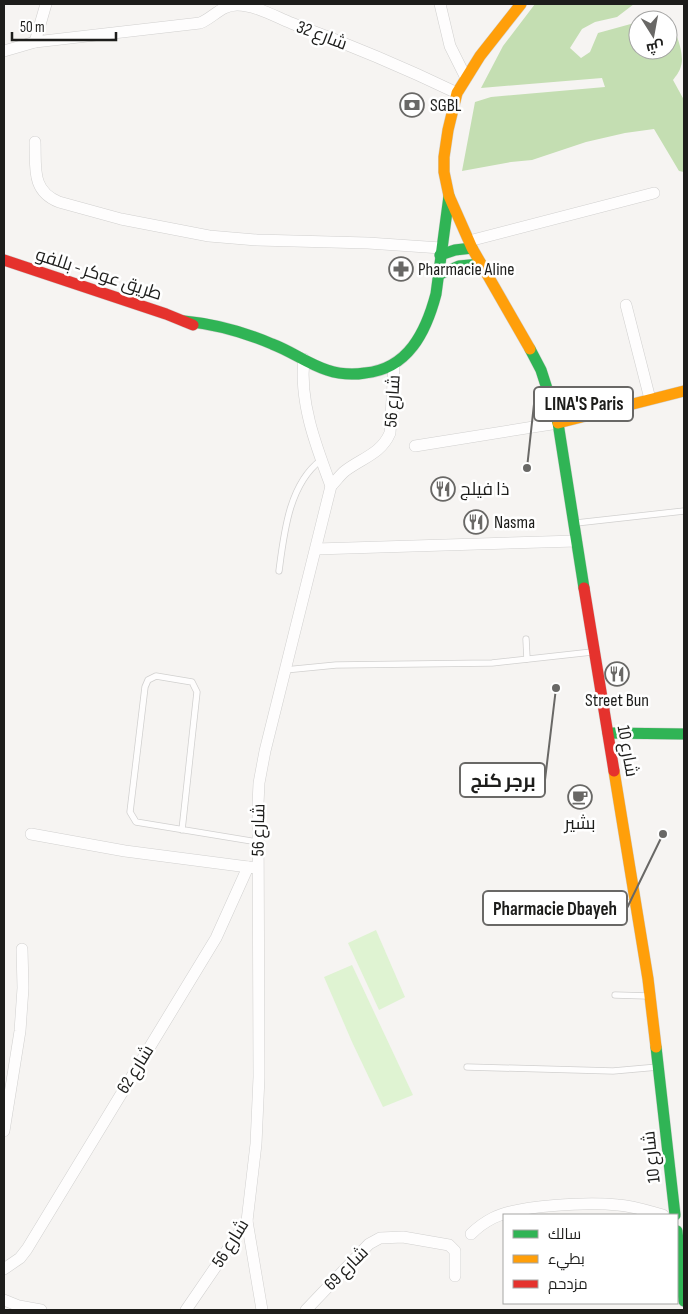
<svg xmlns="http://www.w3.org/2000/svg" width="688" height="1314" viewBox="0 0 688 1314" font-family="'Sofia Sans Condensed',Cairo,sans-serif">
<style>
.green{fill:#dff3d2}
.forest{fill:#c4deb2}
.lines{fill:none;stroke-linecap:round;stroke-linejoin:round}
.lane-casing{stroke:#d1d0cf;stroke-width:7}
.street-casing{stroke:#d1d0cf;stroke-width:12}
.fast-casing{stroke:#d1d0cf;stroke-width:12}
.slow-casing{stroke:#d1d0cf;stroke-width:12}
.jam-casing{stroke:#d1d0cf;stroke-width:12}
.lane{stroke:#fefdfd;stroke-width:5.5}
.street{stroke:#fefdfd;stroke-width:11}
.fast{stroke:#30b455;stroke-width:11}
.slow{stroke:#ff9f0a;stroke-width:11}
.jam{stroke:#e5322d;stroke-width:11}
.labels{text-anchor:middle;stroke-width:5;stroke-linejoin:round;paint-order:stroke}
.street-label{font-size:18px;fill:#1d1d1b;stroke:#fff}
.poi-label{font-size:18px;fill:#1d1d1b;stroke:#fff;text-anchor:start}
.leader{fill:none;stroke:#696866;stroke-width:2}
.callout-dot{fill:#696866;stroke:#fff;stroke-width:2}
.callout{fill:#fff;stroke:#696866;stroke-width:2}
.callout-label{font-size:19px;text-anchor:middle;font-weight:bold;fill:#1d1d1b}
</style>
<rect width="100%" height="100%" fill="#f6f4f2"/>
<g class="green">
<polygon points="376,930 405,997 379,1010 348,943"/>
<polygon points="352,965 413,1095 383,1107 352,1042 324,977"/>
</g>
<path class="forest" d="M 535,4 L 634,4 L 617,17 L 595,22 L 582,29 L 570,48 L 581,58 L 590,52 L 598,33 L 638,22 L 638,50 L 668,50 L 668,21 C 676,29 685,55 681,66 C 680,71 676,76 673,80 L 684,100 L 684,172 L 679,171 L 654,129 L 625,133 L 586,142 L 532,160 L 511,162 L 462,171 L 475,102 L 491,97 L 605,87 L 602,78 L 481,88 L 503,46 Z"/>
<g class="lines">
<g class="lane-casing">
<g id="lane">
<polyline points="576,523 684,511"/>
<path d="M 279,571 C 284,533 289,484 321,460"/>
<polyline points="526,639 527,659"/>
<polyline points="285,670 336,665 492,663 592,652"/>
<polyline points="182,830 197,692 192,682 156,676 148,680 145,687 130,812 136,822 258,842"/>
<polyline points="558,910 635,902"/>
<polyline points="615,995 648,996"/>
<polyline points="467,1067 613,1071 658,1067"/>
</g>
</g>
<g class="street-casing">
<g id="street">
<polyline points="440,4 450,46 466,78"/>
<polyline points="35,42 46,4"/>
<path d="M 4,51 L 35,42 L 200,23 C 213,18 221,5 237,5 C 255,5 274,16 291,23 C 348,44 403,67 457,93"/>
<path d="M 35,142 C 36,167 31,191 59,202 L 121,219 L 209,236 L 257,240 L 368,243 L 441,248"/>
<polyline points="469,241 654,193"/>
<polyline points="626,305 650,399"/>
<path d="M 304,359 C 299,402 316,446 331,486"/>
<polyline points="415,446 558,423"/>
<polyline points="316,549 576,541"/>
<polyline points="31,834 125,851 248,867"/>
<polyline points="4,1131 20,1031 23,988 22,949"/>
<polyline points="247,1221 262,1310"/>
<path d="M 471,1234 C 477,1228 485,1222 493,1218 C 518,1205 589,1202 618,1205 C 633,1206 648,1211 663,1215"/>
<polyline points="4,1269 20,1258 27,1249 216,938 248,867 257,868"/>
<polyline points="4,1300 19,1306 41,1310"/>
<path d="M 186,1310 L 247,1221 L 256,1144 L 259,1077 L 258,804 L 259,783 L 265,751 L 331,486 C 336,481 340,475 345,471 C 362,458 381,454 390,433 L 394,366"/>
<polyline points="306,1310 369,1244 380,1238 403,1237 449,1245 455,1251 455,1276"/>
</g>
</g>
<g class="fast-casing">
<g id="fast">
<polyline points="440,255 455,250 472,248"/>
<polyline points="438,275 459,266 481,264"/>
<path d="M 184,321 C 215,324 244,332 272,344 C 291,351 308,364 327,370 C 339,374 353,375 365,373 C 408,369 426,332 436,294 L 449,196"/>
<polyline points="530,349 541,370 558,423 584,588"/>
<polyline points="608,733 684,734"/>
<polyline points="656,1047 675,1215"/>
<polyline points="677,1231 684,1301"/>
</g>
</g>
<g class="slow-casing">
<g id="slow">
<polyline points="521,4 480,56 457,93 448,130 444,157 444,172 449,196 472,248 530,349"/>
<polyline points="558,423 684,391"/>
<polyline points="614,771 648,979 656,1047"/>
</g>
</g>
<g class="jam-casing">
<g id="jam">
<polyline points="4,260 166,314 193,325"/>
<polyline points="584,588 614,771"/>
</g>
</g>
<use href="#lane" class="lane"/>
<use href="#street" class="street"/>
<use href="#fast" class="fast"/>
<use href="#slow" class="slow"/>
<use href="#jam" class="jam"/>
</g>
<defs>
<g id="bank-ring" transform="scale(1.25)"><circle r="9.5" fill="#fff" stroke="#696866" stroke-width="1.5"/><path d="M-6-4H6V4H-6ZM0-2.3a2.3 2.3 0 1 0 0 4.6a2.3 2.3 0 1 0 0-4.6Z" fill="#696866"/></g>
<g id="pharmacy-ring" transform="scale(1.25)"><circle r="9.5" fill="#fff" stroke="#696866" stroke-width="1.5"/><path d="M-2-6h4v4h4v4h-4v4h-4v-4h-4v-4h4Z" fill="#696866"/></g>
<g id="restaurant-ring" transform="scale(1.25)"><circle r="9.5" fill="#fff" stroke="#696866" stroke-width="1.5"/><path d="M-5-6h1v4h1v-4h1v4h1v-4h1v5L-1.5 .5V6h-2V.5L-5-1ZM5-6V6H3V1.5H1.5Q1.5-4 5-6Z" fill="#696866"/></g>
<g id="cafe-ring" transform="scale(1.25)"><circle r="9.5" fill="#fff" stroke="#696866" stroke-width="1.5"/><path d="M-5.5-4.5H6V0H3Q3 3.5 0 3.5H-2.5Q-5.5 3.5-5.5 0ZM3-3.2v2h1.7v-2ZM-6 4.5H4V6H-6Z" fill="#696866"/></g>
</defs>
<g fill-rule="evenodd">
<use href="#bank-ring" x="412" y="105"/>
<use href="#pharmacy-ring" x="401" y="269"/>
<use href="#restaurant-ring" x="443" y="489"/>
<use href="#restaurant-ring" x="476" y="522"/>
<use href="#restaurant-ring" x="617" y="674"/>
<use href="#cafe-ring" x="580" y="797"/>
</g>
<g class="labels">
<g class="street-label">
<text transform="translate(322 35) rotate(21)" y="6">شارع 32</text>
<text transform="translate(99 274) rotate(18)" y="6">طريق عوكر - بللفو</text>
<text transform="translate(392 401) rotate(-86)" y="6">شارع 56</text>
<text transform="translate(628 751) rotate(80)" y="6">شارع 10</text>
<text transform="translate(258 830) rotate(-89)" y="6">شارع 56</text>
<text transform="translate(135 1069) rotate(-58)" y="6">شارع 62</text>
<text transform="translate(651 1157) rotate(-96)" y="6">شارع 10</text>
<text transform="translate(230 1243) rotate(-58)" y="6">شارع 56</text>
<text transform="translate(346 1268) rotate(-45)" y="6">شارع 69</text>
</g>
<g class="poi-label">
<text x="430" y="111">SGBL</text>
<text x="418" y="275">Pharmacie Aline</text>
<text x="460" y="495">ذا فيلج</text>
<text x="494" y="528">Nasma</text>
<text x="617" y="706" text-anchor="middle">Street Bun</text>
<text x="580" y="829" text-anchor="middle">بشير</text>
</g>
</g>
<path class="leader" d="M527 468L534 404M556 688L545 780M663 834L627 908"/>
<g class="callout-dot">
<circle cx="527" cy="468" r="5"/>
<circle cx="556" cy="688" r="5"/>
<circle cx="663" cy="834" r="5"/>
</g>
<g class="callout">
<rect x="534" y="387" width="99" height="34" rx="5"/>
<rect x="460" y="763" width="85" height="34" rx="5"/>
<rect x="483" y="891" width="144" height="34" rx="5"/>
</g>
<g class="callout-label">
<text x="584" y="410">LINA'S Paris</text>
<text x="503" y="787">برجر كنج</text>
<text x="555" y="915">Pharmacie Dbayeh</text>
</g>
<rect width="688" height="1314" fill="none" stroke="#1d1d1b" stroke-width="10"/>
<rect x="503" y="1214" width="175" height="90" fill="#ffffff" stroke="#a5a5a4"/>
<rect x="513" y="1230" width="25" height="8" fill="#30b455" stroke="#a5a5a4"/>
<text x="548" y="1239" font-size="15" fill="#1d1d1b">سالك</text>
<rect x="513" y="1255" width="25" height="8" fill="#ff9f0a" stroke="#a5a5a4"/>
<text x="548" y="1264" font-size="15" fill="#1d1d1b">بطيء</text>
<rect x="513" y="1280" width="25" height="8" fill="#e5322d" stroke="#a5a5a4"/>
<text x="548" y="1289" font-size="15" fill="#1d1d1b">مزدحم</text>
<g transform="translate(653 35) rotate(169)"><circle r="24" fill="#ffffff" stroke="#a5a5a4"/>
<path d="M0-4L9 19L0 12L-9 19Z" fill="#696866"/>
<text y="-8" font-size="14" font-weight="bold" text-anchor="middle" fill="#1d1d1b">ش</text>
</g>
<path d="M12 32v8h104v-8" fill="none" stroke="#1d1d1b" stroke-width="2.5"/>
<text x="20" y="32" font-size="15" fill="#1d1d1b" stroke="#ffffff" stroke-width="4" paint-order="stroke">50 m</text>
</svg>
